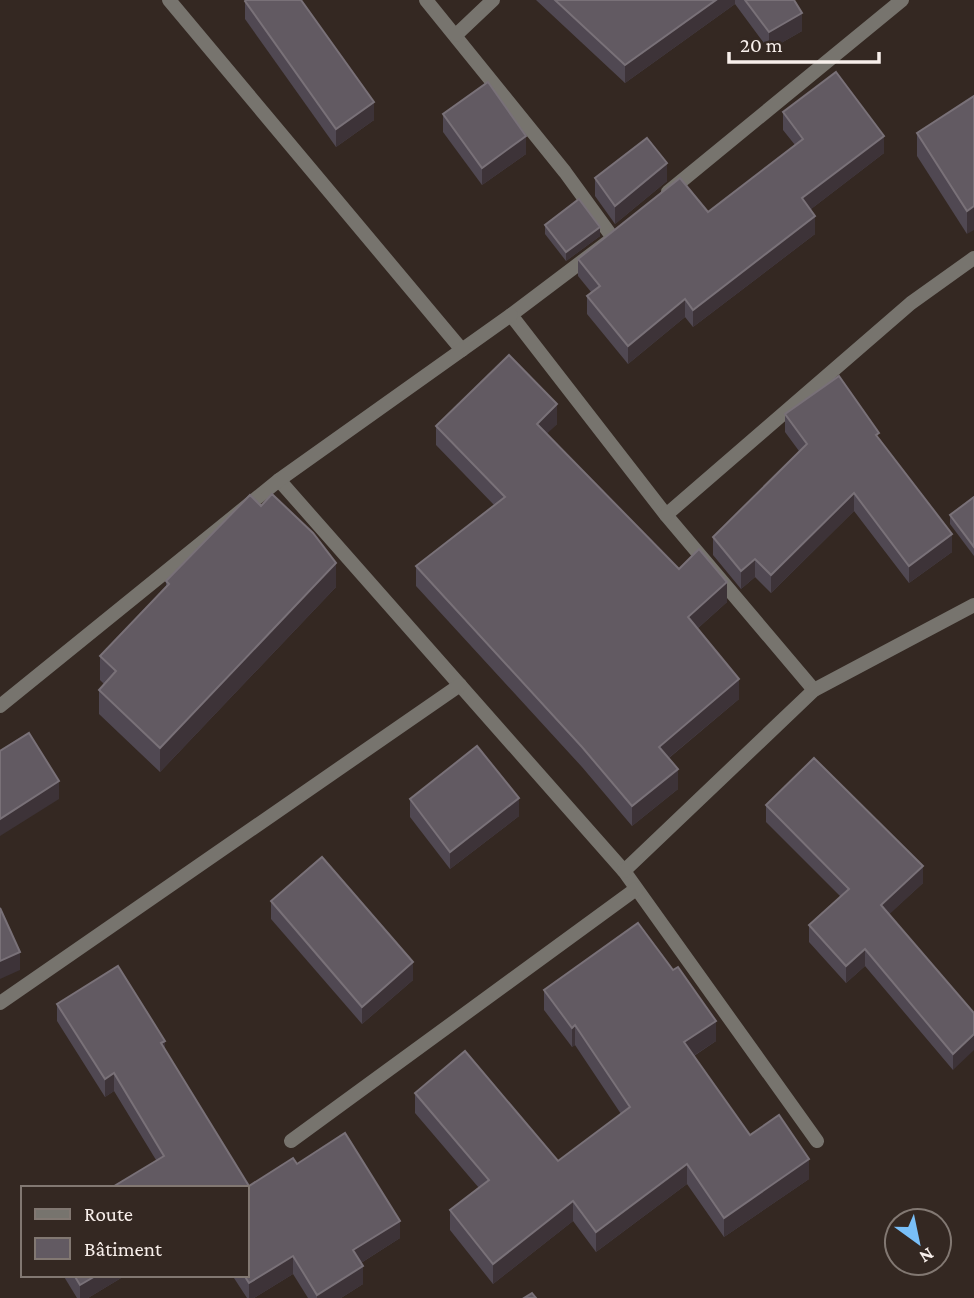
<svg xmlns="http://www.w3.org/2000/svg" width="974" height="1298" viewBox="0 0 974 1298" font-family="'Crimson Pro',serif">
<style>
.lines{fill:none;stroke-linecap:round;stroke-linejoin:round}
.minor{stroke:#77746e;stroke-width:14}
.wall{fill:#504852}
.shaded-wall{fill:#3d3338}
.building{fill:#625a62;stroke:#797178;stroke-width:2}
</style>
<rect width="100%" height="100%" fill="#342822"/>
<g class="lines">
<g class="minor">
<polyline points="169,0 462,350"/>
<polyline points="426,0 565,172 613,238 511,315 666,515 814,690"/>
<polyline points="456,35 493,0"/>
<polyline points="668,192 902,0"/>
<polyline points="279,480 624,871 817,1141"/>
<polyline points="666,515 911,303 974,258"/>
<polyline points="0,706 279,480 511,315"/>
<polyline points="624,871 814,690 974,605"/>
<polyline points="0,1003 460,685"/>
<polyline points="291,1141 636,889"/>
</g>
</g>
<g class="wall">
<polygon points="536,0 794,0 802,31 769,50 735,4 625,83"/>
<polygon points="245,1 374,120 336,147 245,19"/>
<polygon points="974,96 967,234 917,156 917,133"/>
<polygon points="783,112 884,153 811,209 815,234 693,327 685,317 628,364 587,314 587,296 591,292 578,276 578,259 708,212 795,145 783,130"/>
<polygon points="443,114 526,154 482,185 443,132"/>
<polygon points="595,178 667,181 615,224 595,196"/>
<polygon points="545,225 600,236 566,261 545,234"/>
<polygon points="785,414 879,439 952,552 909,583 854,511 771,593 755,577 741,589 713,555 713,537 799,451 785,432"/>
<polygon points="557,424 546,434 679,569 727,602 697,629 739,699 669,758 678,789 632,826 582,767 416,586 416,566 494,505 436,445 436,426"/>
<polygon points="974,497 974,556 950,524 950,515"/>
<polygon points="166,581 336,587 160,772 99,714 99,690 104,684 100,680 100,656 166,586"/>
<polygon points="410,799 519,816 450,869 410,817"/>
<polygon points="766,805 923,883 889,914 974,1013 953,1070 865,966 846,983 809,942 809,925 841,897 766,822"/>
<polygon points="271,901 413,980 362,1024 271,919"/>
<polygon points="544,990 716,1041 694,1056 750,1135 809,1179 724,1237 687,1184 596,1252 573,1221 493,1284 450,1230 450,1210 479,1188 415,1113 415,1093 558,1161 621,1114 575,1045 572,1047 544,1010"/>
<polygon points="57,1004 165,1051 249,1186 297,1164 400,1238 361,1263 363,1284 341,1298 308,1298 293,1274 254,1298 247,1298 232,1275 247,1275 247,1188 156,1160 114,1091 105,1097 57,1021"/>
<polygon points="63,1275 126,1275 88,1298 77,1298"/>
</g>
<g class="shaded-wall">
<polygon points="716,0 735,0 735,4 625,83 625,65"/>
<polygon points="802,13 802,31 769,50 769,32"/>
<polygon points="374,102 374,120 336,147 336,129"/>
<polygon points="526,136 526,154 482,185 482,168"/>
<polygon points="884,136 884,153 802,216 802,198"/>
<polygon points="667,163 667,181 615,224 615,206"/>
<polygon points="974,206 974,230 967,234 967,211"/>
<polygon points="815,216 815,234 693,327 693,310"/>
<polygon points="600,227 600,236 566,261 566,252"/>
<polygon points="685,299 685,317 628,364 628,346"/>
<polygon points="557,404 557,424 537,443 537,424"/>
<polygon points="854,493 854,511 771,593 771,575"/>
<polygon points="952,534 952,552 909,583 909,566"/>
<polygon points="755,559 755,577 741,589 741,571"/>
<polygon points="336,563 336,587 160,772 160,748"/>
<polygon points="727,582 727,602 688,637 688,617"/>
<polygon points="739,679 739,699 659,766 659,747"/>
<polygon points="678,769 678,789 632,826 632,806"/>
<polygon points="59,781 59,799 0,836 0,819"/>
<polygon points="519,798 519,816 450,869 450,852"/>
<polygon points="923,866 923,883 881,922 881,905"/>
<polygon points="865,949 865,966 846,983 846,966"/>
<polygon points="20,952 20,970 0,979 0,961"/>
<polygon points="413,962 413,980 362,1024 362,1007"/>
<polygon points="716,1021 716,1041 684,1062 684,1042"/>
<polygon points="575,1025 575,1045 572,1047 572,1028"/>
<polygon points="974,1034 974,1050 953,1070 953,1054"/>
<polygon points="165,1041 165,1058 161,1043"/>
<polygon points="114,1073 114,1091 105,1097 105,1079"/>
<polygon points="809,1159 809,1179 724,1237 724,1218"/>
<polygon points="687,1164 687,1184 596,1252 596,1232"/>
<polygon points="573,1201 573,1221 493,1284 493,1264"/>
<polygon points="400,1221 400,1238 353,1268 353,1250"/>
<polygon points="293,1256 293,1274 254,1298 249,1298 249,1283"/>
<polygon points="363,1266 363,1284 341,1298 317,1298 317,1295"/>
<polygon points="97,1275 126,1275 88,1298 80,1298 80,1285"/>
</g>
<g class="building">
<polygon points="246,0 301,0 374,102 336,129 245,1"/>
<polygon points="555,0 716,0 625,65"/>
<polygon points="745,0 794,0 802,13 769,32"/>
<polygon points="836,72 884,136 802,198 815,216 693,310 685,299 628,346 587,296 600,286 578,259 680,178 708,212 803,139 783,112"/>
<polygon points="488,82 526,136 482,168 443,114"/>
<polygon points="974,96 974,206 967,211 917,133"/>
<polygon points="647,138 667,163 615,206 595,178"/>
<polygon points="579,199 600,227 566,252 545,225"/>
<polygon points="509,355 557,404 537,424 679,569 699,549 727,582 688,617 739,679 659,747 678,769 632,806 582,747 416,566 505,497 436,426"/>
<polygon points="839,376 879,433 876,435 952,534 909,566 854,493 771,575 755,559 741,571 713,537 807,444 785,414"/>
<polygon points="272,494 313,533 336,563 160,748 99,690 116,671 100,656 169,584 166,581 250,495 261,506"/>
<polygon points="974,497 974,547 950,515"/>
<polygon points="29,733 59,781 0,819 0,751"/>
<polygon points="477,746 519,798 450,852 410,799"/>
<polygon points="814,758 923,866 881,905 974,1013 974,1034 953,1054 865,949 846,966 809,925 849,889 766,805"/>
<polygon points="322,857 413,962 362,1007 271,901"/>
<polygon points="0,908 20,952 0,961"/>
<polygon points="638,923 673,970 678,967 716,1021 684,1042 750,1135 779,1115 809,1159 724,1218 687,1164 596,1232 573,1201 493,1264 450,1210 489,1180 415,1093 465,1051 558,1161 630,1107 575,1025 572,1028 544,990"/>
<polygon points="118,966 165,1041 161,1043 249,1186 293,1158 297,1164 345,1133 400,1221 353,1250 363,1266 317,1295 293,1256 249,1283 244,1275 247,1275 247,1188 111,1188 164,1156 114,1073 105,1079 57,1004"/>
<polygon points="74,1275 97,1275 80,1285"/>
<polygon points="532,1293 536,1298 524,1298"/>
</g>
<rect x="21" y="1186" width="228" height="91" fill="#342822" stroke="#827872" stroke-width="2"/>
<rect x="35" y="1209" width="35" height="10" fill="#77746e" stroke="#827872" stroke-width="2"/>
<text x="84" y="1221" font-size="21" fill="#f8efeb">Route</text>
<rect x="35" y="1238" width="35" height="21" fill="#625a62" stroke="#827872" stroke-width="2"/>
<text x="84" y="1256" font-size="21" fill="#f8efeb">Bâtiment</text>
<g transform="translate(918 1242) rotate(147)"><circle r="33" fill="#342822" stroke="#827872" stroke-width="2"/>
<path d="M0-5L12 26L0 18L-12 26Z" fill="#79bff8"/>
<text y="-10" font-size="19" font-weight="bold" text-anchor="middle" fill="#f8efeb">N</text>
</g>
<path d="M729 52v10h150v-10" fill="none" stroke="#f8efeb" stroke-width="3.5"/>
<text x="740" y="52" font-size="21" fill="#f8efeb" stroke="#342822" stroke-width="5" paint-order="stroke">20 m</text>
</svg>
